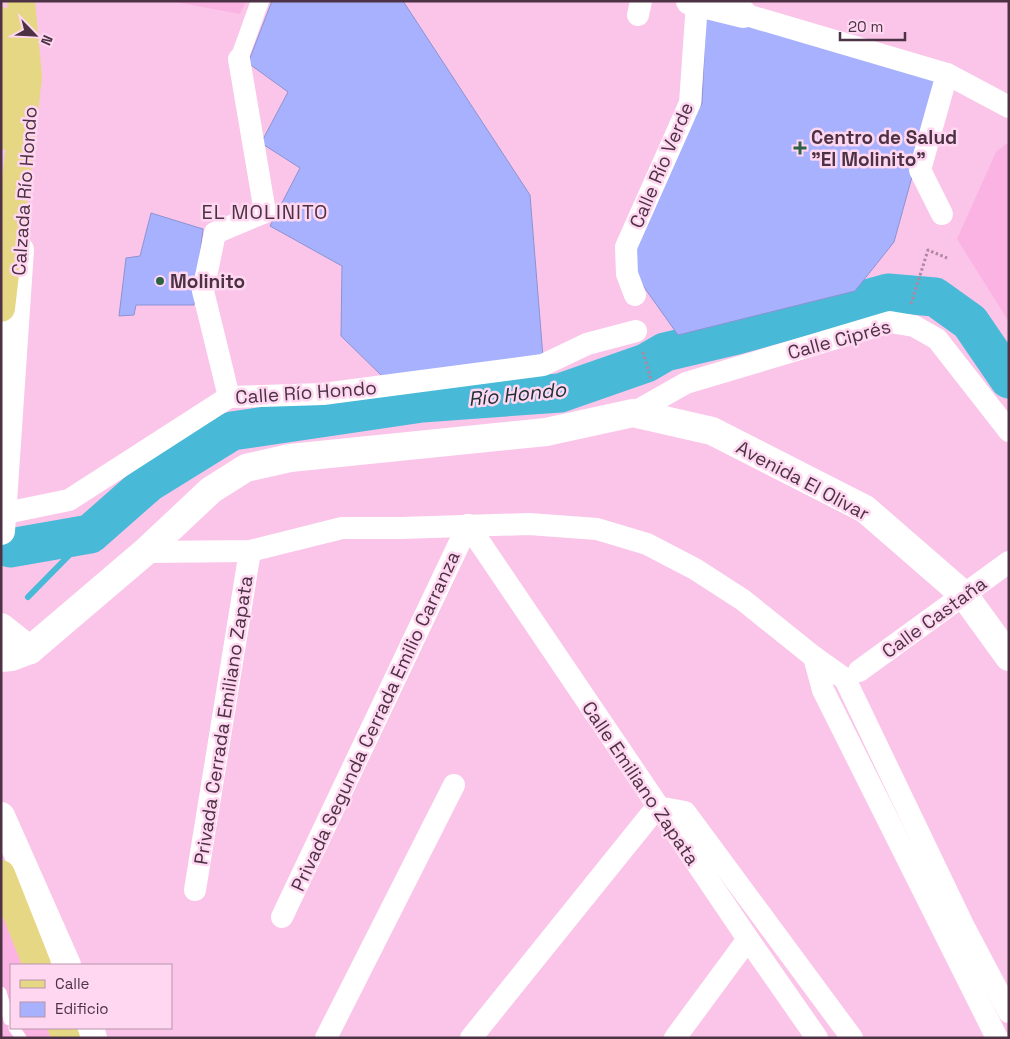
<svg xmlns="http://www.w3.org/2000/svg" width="1010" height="1039" viewBox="0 0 1010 1039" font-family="'Space Grotesk',sans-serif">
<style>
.built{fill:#fbb3e4}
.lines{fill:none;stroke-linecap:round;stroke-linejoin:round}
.stream{stroke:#48b9d7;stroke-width:6}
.river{stroke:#48b9d7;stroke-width:39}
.building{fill:#a8b1fd;stroke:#8c93d2}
.path{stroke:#b087a2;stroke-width:3;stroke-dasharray:2.5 2.5;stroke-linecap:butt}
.service{stroke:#fff;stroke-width:11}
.pedestrian{stroke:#fff;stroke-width:18}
.minor{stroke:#fff;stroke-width:22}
.tertiary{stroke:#fff;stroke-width:28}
.secondary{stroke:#fff;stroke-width:28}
.primary{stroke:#e6d784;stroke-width:28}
.poi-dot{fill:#2e6247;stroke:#ffd7f1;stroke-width:2}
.labels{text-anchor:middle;stroke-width:5;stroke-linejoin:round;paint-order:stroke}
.poi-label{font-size:19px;font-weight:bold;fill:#4c3244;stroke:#ffd7f1;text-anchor:start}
.street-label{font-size:19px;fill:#4c3244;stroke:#ffd7f1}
.neighbourhood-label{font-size:20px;letter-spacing:1px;fill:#4c3244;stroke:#ffd7f1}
.water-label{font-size:20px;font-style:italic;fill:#1b2f34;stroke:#ffd7f1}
</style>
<rect width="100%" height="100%" fill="#fac5e8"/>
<g class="built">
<polygon points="170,1 246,1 240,14"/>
<polygon points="1009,142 1009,322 957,239 996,152"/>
<polygon points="1,893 31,965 11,965 11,1028 59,1028 64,1038 1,1038"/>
</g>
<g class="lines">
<polyline class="stream" points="28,597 90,534"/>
<polyline class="river" points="10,548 90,534 148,483 232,431 422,403 560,393 646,363 665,352 737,335 888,293 935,297 970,322 1009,379"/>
</g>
<g class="building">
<polygon points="272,1 403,1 530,195 543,357 383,377 341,336 342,266 270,226 300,168 261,143 288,92 248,63"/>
<polygon points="706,13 939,79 894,242 855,291 678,335 634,273 632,251 702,103"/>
<polygon points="151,213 203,229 194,305 136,305 134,315 119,316 126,258 140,256"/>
</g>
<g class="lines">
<g class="path">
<polyline points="911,304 928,250 947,258"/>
<polyline points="643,352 651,379"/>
</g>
<g class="service">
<polyline points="1,992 9,1020"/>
<polyline points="14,1028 21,1038"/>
</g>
<polyline class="pedestrian" points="239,59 260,1"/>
<g class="minor">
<polyline points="743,14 947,74 1009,107"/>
<polyline points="638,15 641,1"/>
<polyline points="942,214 920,170 947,74"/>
<polyline points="635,295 627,274 626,247 690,103 697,3"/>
<polyline points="229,397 203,291 215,233 265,212 239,59"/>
<polyline points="633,413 686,383 890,322 914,326 937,339 1009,431"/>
<polyline points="1,514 69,500 229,397 323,394 543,365 587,344 636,331"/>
<polyline points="468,525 748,939 817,1038"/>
<polyline points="145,552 250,551 342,528 401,528 529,524 597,529 647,544 695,569 743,600 814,657 845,679 964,927 1009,1012"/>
<polyline points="814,657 823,690 997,1038"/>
<polyline points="859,671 1009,562"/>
<polyline points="195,890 250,551"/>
<polyline points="282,917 468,525"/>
<polyline points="326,1038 454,785"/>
<polyline points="471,1038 657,807 685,812 852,1038"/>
<polyline points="675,1038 748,939"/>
</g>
<polyline class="tertiary" points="1,658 11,657 30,650 145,552 211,490 246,468 290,458 546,432 633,413 712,431 865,509 964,595 1009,657"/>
<g class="secondary">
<polyline points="690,1 743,14"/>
<polyline points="1,531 20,250"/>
<polyline points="1,627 30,650"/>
<polyline points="1,816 67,965"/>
<polyline points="90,1028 93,1038"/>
</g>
<g class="primary">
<polyline points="1,21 7,78 1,136"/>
<polyline points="1,308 28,77 21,1"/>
<polyline points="1,874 37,965"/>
<polyline points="62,1028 66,1038"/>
</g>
</g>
<g class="poi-dot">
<path d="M797.5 140.5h5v5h5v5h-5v5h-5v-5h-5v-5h5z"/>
<circle cx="160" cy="281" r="5"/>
</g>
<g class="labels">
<g class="poi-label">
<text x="811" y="144">Centro de Salud<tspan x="811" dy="22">"El Molinito"</tspan></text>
<text x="170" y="288">Molinito</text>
</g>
<g class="street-label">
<text transform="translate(661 165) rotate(-67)" y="7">Calle Río Verde</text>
<text transform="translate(24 191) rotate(-86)" y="7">Calzada Río Hondo</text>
<text transform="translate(839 339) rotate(-15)" y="7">Calle Ciprés</text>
<text transform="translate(306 392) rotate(-4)" y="7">Calle Río Hondo</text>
<text transform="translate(803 480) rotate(28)" y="7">Avenida El Olivar</text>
<text transform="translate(934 617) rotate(-36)" y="7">Calle Castaña</text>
<text transform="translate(223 720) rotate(-81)" y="7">Privada Cerrada Emiliano Zapata</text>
<text transform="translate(375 721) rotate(-65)" y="7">Privada Segunda Cerrada Emilio Carranza</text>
<text transform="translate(641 783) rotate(56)" y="7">Calle Emiliano Zapata</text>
</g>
<g class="neighbourhood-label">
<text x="265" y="219">EL MOLINITO</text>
</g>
<g class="water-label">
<text transform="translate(517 394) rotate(-6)" y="7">Río Hondo</text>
</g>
</g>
<rect width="1010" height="1039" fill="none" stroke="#4c3244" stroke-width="5"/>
<rect x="10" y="964" width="162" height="65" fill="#ffd7f1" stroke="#b795ac"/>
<rect x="20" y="980" width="25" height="8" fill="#e6d784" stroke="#b795ac"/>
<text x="55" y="989" font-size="15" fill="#4c3244">Calle</text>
<rect x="20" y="1002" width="25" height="15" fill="#a8b1fd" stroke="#b795ac"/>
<text x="55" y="1014" font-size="15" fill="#4c3244">Edificio</text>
<g transform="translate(35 35) rotate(114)" stroke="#ffd7f1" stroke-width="4" paint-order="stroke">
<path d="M0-4L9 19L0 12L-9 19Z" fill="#4c3244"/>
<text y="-8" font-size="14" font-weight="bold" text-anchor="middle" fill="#4c3244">N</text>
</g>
<path d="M840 32v8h65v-8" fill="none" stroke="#4c3244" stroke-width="2.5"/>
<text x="848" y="32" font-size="15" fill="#4c3244" stroke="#ffd7f1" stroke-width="4" paint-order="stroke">20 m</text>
</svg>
